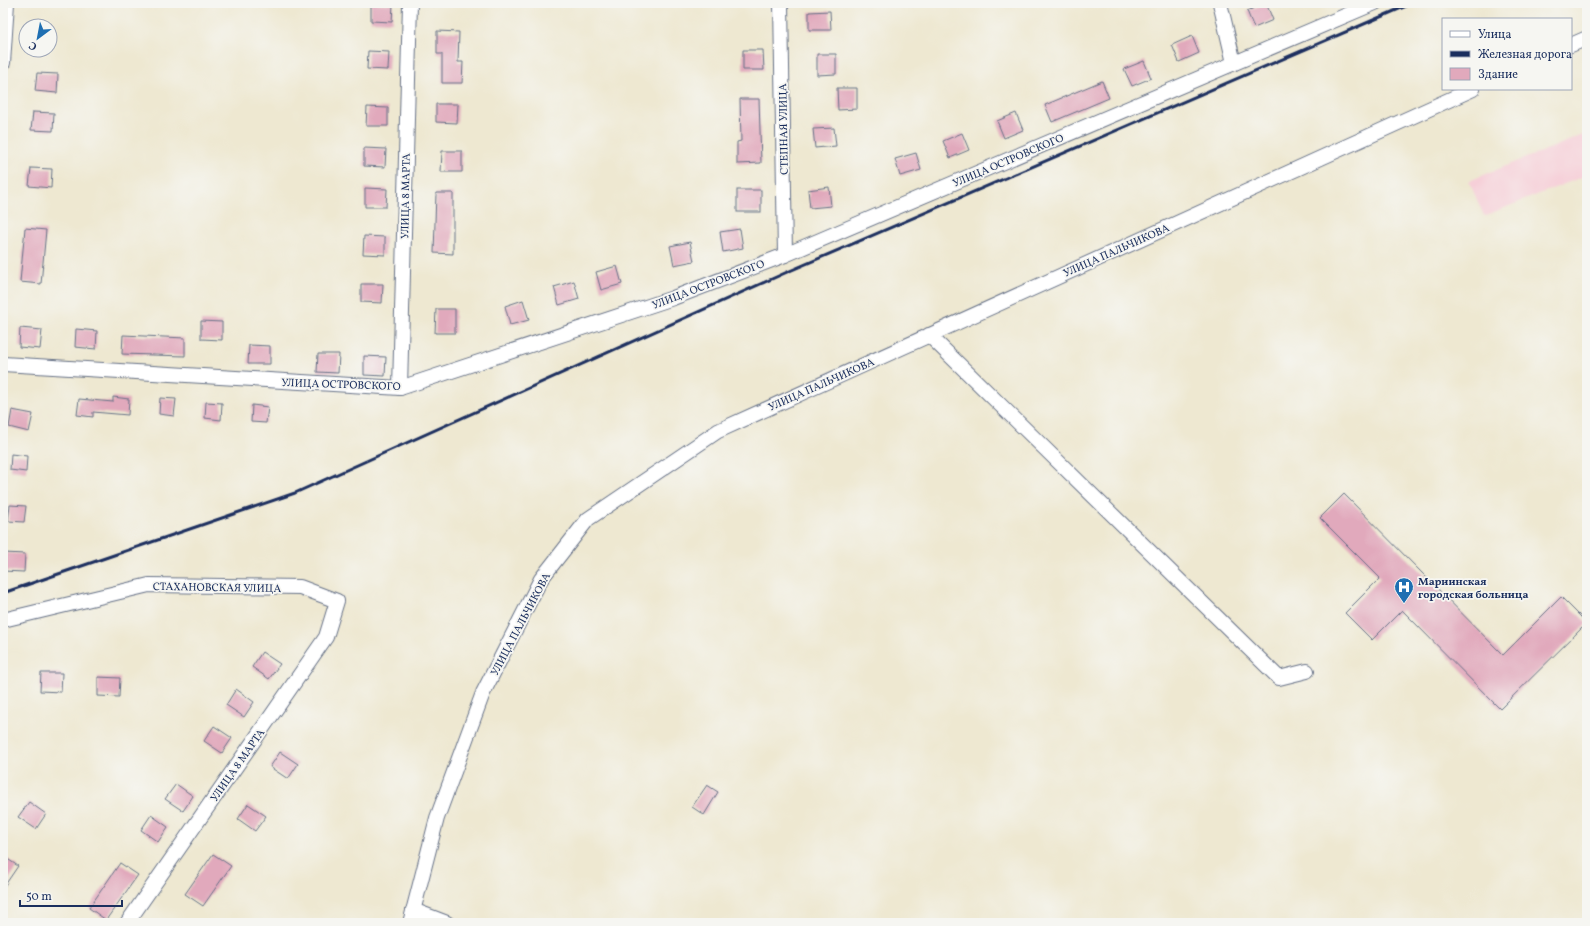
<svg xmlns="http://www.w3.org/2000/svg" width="1590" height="926" viewBox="0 0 1590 926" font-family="Vollkorn,serif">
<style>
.built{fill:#f6cfd8}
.building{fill:#e1a9bc}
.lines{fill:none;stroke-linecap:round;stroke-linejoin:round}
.minor-casing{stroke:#657086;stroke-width:16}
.minor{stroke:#fff;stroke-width:14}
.rail{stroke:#1b2f5e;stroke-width:3}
.labels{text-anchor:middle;stroke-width:3.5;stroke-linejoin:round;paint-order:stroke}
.street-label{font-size:11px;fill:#1b2f5e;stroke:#f6f6f2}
.poi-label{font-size:11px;font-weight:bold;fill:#1b2f5e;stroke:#f6f6f2;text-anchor:start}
</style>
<rect width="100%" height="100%" fill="#f6f6f2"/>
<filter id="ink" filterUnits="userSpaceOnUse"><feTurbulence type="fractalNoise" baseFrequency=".025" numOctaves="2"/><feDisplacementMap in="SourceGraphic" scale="8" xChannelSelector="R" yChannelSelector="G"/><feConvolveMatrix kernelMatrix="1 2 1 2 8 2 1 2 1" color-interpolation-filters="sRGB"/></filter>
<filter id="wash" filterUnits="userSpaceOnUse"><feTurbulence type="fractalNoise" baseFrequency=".012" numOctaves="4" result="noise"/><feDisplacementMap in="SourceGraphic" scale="16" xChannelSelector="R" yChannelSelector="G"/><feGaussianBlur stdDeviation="0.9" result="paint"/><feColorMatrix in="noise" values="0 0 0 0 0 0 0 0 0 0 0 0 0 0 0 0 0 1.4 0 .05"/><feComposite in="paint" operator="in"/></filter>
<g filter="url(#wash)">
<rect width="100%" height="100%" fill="#eee8d1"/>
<polygon class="built" points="1583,135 1587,146 1587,175 1484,216 1469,181"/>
<g id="blocks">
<g class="building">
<polygon points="371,3 393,4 392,22 371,21"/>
<polygon points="1266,3 1273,20 1254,28 1247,11"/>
<polygon points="830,11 831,30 809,30 809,12"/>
<polygon points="437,31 459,32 458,62 463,62 462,83 442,83 442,54 437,54"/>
<polygon points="1192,36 1199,53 1179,62 1172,45"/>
<polygon points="743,50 763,50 764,70 743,70"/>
<polygon points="368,51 389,52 388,70 367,69"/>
<polygon points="817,54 836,54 836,74 817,75"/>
<polygon points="1144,61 1151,78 1132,86 1124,69"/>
<polygon points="37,73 58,74 57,93 35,91"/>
<polygon points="1102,81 1109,98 1052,122 1045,105"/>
<polygon points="837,88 857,88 857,109 838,110"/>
<polygon points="740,99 759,99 761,163 737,164 737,142 741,141"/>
<polygon points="436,104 458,104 457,123 436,122"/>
<polygon points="367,107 388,108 388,126 366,126"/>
<polygon points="33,112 54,113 53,131 31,130"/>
<polygon points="1016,113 1023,130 1004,138 997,121"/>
<polygon points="834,128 836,146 815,148 813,129"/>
<polygon points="962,133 969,150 950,158 943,141"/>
<polygon points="364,148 386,149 385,167 364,166"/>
<polygon points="442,151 462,151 462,172 441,172"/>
<polygon points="916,153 921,170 900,176 895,159"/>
<polygon points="31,168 52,169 51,188 29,186"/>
<polygon points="829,187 831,206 810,208 808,190"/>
<polygon points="365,188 387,189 386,207 365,207"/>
<rect x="737" y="190" width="24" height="22"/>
<polygon points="436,193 453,193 453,254 434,253"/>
<polygon points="25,228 46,230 41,284 20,282"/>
<polygon points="740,229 743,248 723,252 720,232"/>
<polygon points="364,236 385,237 385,255 363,254"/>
<polygon points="690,242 694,261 674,265 670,246"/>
<polygon points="617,266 622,284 601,290 596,272"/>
<polygon points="574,281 579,299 559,305 554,287"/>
<polygon points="361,284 383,284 382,303 361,302"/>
<polygon points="523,300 529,320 510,325 505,306"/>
<polygon points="436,309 455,309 455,333 435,333"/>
<polygon points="201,321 222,322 222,340 201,339"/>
<polygon points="20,328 42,330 40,349 19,347"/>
<polygon points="76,329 97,331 96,349 75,347"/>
<polygon points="123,335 185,338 185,356 122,354"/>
<polygon points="249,345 270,346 270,364 248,364"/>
<polygon points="318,354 339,354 338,373 317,372"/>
<polygon points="364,356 386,357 385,376 364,375"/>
<polygon points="113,397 129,399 128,415 93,412 93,417 77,415 79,399 113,402"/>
<polygon points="160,398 176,399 174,416 159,414"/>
<polygon points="206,402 222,403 221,420 205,418"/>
<polygon points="252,405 268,407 266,423 251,422"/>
<polygon points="12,410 33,414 29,432 9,427"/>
<polygon points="11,454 27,456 26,472 10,470"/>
<polygon points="1344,494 1503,655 1561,597 1587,623 1500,709 1402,610 1372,640 1345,613 1380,578 1320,518"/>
<polygon points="10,505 26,506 24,522 8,521"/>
<polygon points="4,553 25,554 24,572 3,571"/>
<polygon points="262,652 280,664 269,679 252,667"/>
<polygon points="41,673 62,673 61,692 40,691"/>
<polygon points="98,677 120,678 119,697 98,696"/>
<polygon points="236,689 254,702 244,717 226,705"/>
<polygon points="214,726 232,738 222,753 204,741"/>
<polygon points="280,752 298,764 288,779 270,767"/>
<polygon points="176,784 193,796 183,811 165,799"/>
<polygon points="707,785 718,792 704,815 692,807"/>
<polygon points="29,802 46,814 36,829 18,817"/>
<polygon points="248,804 266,816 255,831 238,819"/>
<polygon points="151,815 168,827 158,842 141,830"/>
<polygon points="213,854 231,866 203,906 185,894"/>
<polygon points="3,856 18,866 3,888"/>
<polygon points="120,863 138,875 106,920 89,908"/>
</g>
</g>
</g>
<g filter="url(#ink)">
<use href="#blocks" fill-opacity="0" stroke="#657086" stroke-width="1"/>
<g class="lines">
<g class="minor-casing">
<g id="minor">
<polyline points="781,3 785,255"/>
<polyline points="1220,3 1234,63"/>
<polyline points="1571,45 1587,38"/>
<polyline points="3,63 7,3"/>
<polyline points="929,335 1279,678 1307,671"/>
<polyline points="3,364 400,388 673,298 785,255 1375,3"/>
<polyline points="400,388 410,3"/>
<polyline points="3,620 149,585 300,587 337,601 326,637 127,923"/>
<polyline points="413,910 447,923"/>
<polyline points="410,923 437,818 483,693 541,579 588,519 718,431 1473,89"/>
</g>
</g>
<use href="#minor" class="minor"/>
<polyline class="rail" points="3,593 295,493 785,273 1413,3"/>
</g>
</g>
<defs>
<g id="hospital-pin" transform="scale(1)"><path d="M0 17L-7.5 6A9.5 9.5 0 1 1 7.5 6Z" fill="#1f6fb2" stroke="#f6f6f2"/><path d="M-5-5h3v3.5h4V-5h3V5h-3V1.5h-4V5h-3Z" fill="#fff"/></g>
</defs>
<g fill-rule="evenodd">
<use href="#hospital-pin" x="1404" y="587"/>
</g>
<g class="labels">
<g class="street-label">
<text transform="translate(783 129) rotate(-91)" y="4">СТЕПНАЯ УЛИЦА</text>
<text transform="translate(1008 160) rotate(-23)" y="4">УЛИЦА ОСТРОВСКОГО</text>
<text transform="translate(405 196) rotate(-89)" y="4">УЛИЦА 8 МАРТА</text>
<text transform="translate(1116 250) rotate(-24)" y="4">УЛИЦА ПАЛЬЧИКОВА</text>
<text transform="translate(708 284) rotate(-21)" y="4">УЛИЦА ОСТРОВСКОГО</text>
<text transform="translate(341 384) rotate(2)" y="4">УЛИЦА ОСТРОВСКОГО</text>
<text transform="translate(821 384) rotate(-24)" y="4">УЛИЦА ПАЛЬЧИКОВА</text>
<text transform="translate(217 587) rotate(1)" y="4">СТАХАНОВСКАЯ УЛИЦА</text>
<text transform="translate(520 624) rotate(-62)" y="4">УЛИЦА ПАЛЬЧИКОВА</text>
<text transform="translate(237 765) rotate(-55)" y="4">УЛИЦА 8 МАРТА</text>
</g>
<g class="poi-label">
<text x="1418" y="585">Мариинская<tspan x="1418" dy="13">городская больница</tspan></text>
</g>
</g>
<rect width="1590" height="926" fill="none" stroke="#f6f6f2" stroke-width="16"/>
<rect x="1442" y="18" width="130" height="72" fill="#f6f6f2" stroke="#9ea6b7"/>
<rect x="1450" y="31" width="20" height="6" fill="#ffffff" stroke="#9ea6b7"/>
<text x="1478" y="38" font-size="12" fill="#1b2f5e">Улица</text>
<rect x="1450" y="51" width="20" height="6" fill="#1b2f5e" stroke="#9ea6b7"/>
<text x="1478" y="58" font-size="12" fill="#1b2f5e">Железная дорога</text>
<rect x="1450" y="68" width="20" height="12" fill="#e1a9bc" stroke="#9ea6b7"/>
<text x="1478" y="78" font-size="12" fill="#1b2f5e">Здание</text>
<g transform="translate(38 38) rotate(212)"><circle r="19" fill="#f6f6f2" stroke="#9ea6b7"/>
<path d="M0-3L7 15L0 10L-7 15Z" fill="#1f6fb2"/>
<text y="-6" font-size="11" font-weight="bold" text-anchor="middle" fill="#1b2f5e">С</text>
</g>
<path d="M20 900v6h102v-6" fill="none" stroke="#1b2f5e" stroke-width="2"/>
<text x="26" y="900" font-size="12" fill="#1b2f5e" stroke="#f6f6f2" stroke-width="3" paint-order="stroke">50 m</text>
</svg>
